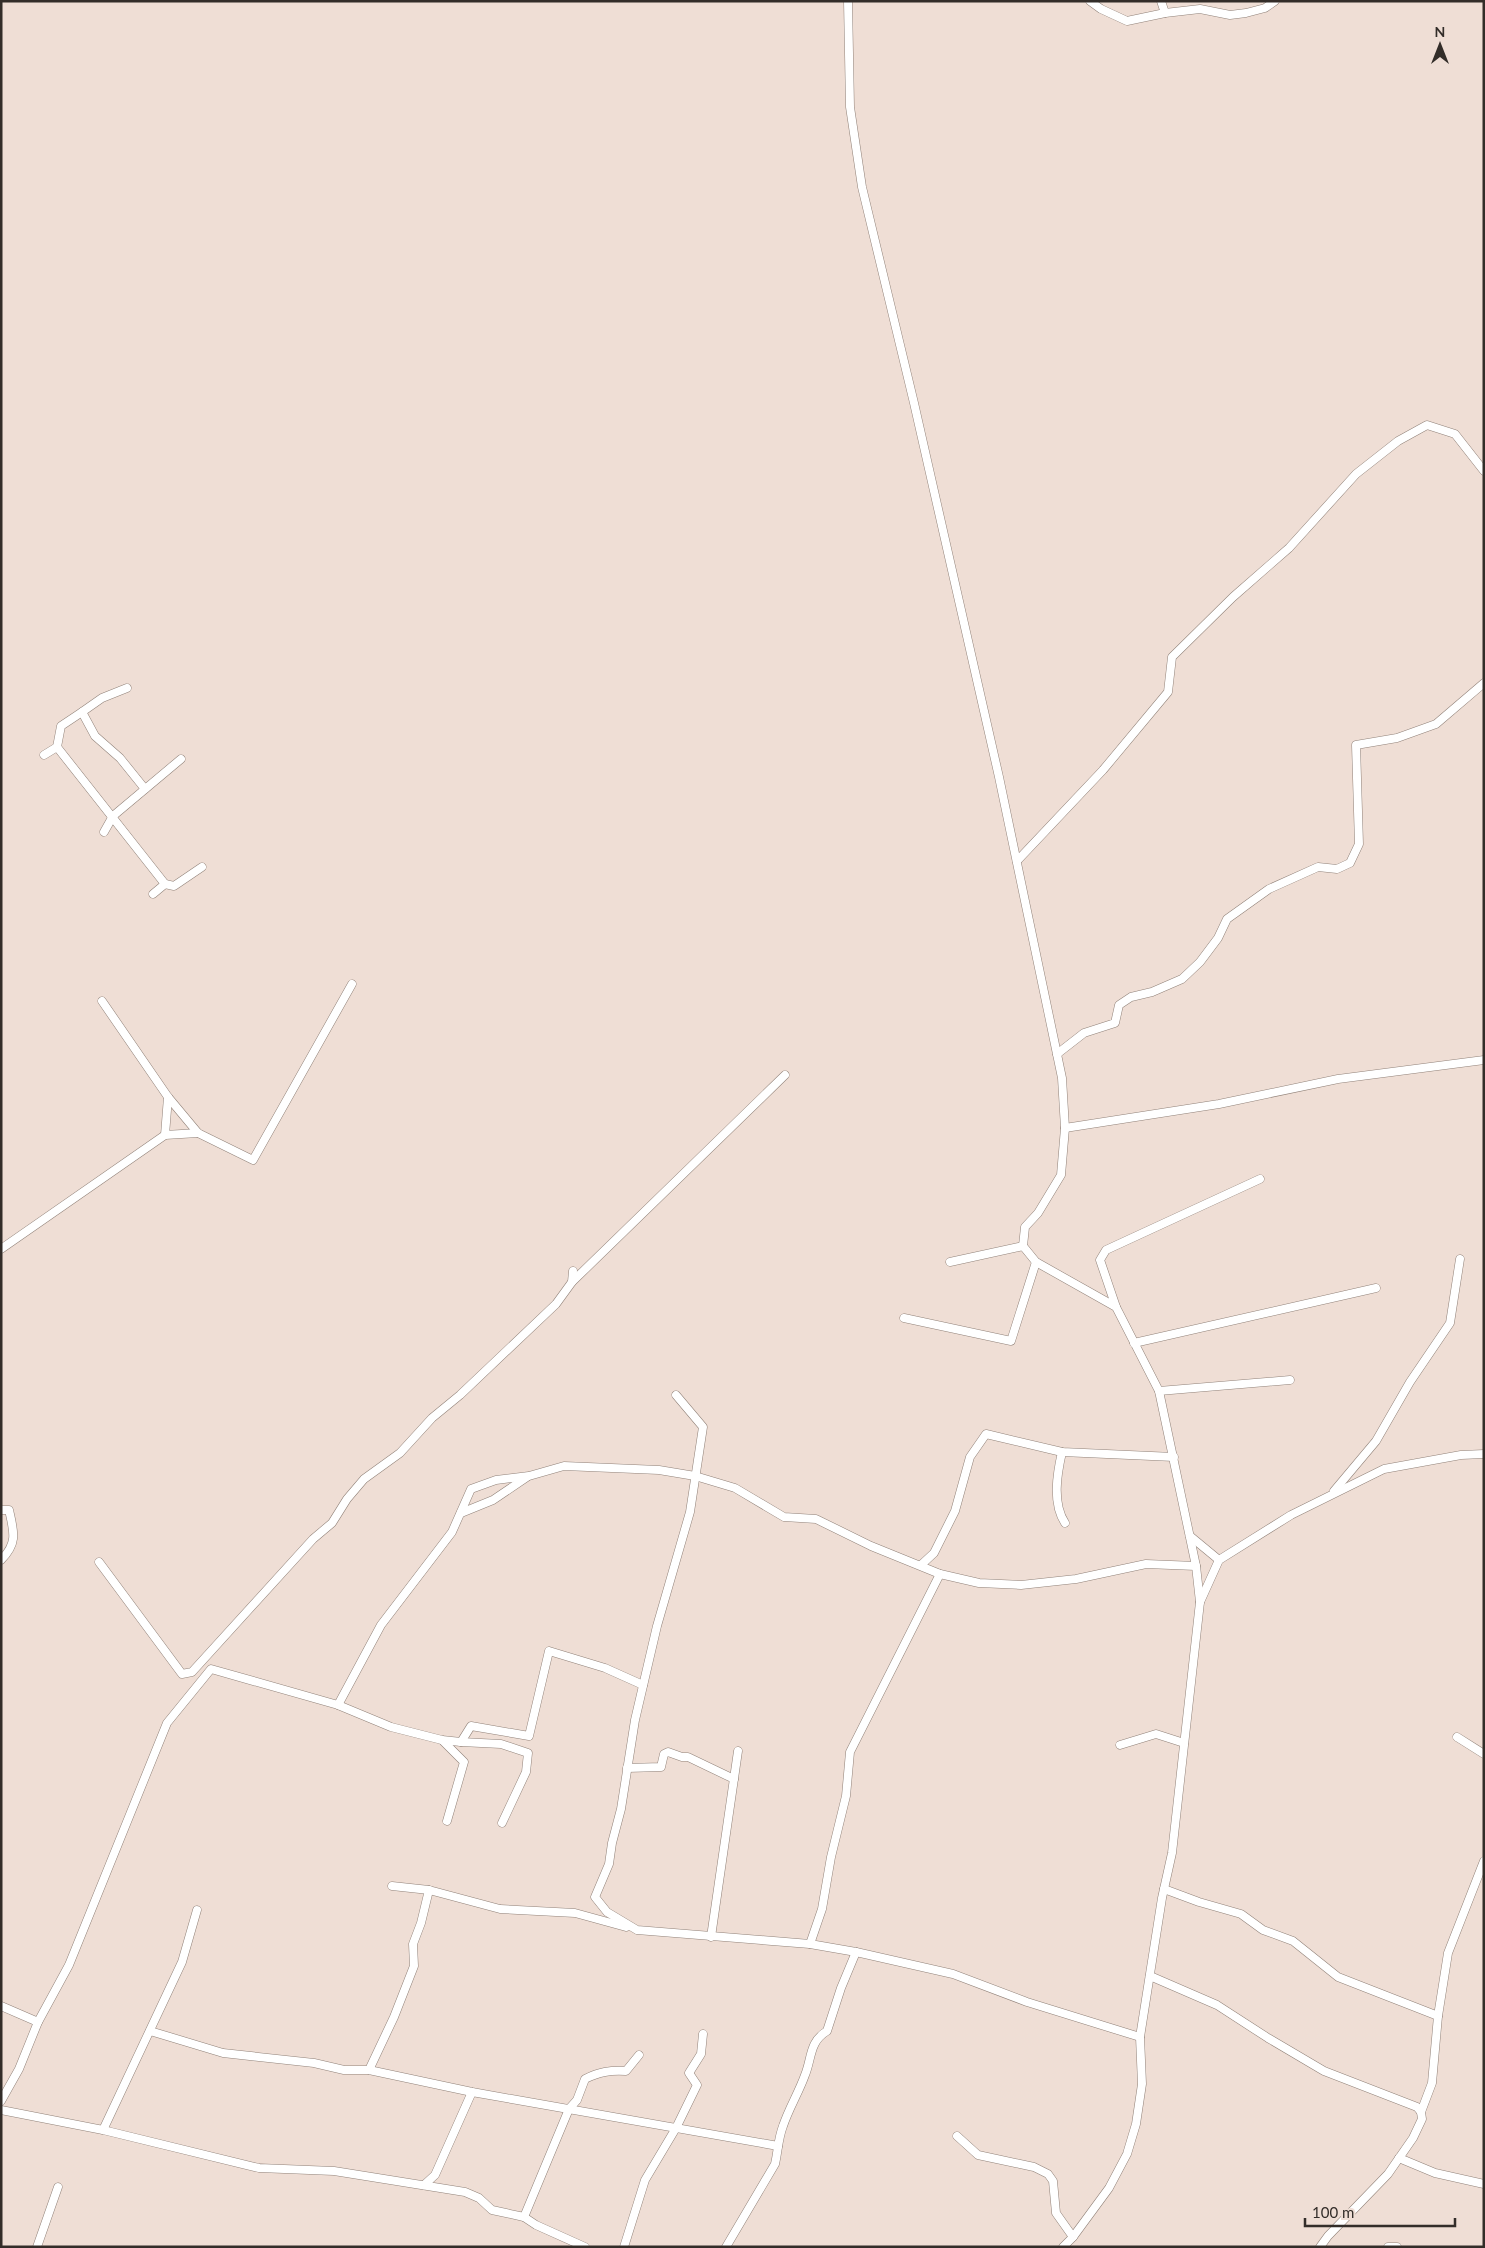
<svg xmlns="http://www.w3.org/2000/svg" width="1485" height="2248" viewBox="0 0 1485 2248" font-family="Lato,sans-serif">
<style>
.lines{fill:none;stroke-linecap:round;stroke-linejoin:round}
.street-casing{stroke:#918279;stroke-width:9}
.street{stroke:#fff;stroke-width:8}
</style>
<rect width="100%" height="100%" fill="#efded5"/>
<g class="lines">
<g class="street-casing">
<g id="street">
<polyline points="848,1 850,107 862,187 914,403 999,777 1062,1078 1065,1128 1061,1175 1038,1213 1025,1227 1023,1246 1036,1262 1116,1307 1159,1391 1196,1566 1200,1602"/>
<polyline points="1090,1 1101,9 1127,21 1165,13 1200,9 1230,15 1246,13 1265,8 1275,1"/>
<polyline points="1161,1 1165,13"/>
<polyline points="127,688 102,698 82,712 95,736 120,758 145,789"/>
<polyline points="57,747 165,884 153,894"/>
<polyline points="44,755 57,747 61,726 82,712"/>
<polyline points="104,832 113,816 181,759"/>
<polyline points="1017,861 1103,770 1168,692 1172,657 1233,597 1289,548 1356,474 1398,441 1427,425 1455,434 1484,471"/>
<polyline points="165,884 174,886 202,867"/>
<polyline points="102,1001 168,1097 198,1133 253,1160 352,984"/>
<polyline points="1057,1054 1084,1033 1115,1023 1119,1005 1131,997 1152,992 1182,979 1200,962 1218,938 1227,919 1269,889 1318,867 1337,869 1350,863 1359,844 1356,745 1397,738 1436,724 1484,683"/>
<polyline points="1065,1128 1219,1104 1338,1079 1484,1060"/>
<polyline points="165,1135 168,1097"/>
<polyline points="1,1249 165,1135 198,1133"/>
<polyline points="950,1262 1023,1246"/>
<polyline points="572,1282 785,1075"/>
<polyline points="1116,1307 1100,1260 1106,1250 1260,1179"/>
<polyline points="904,1318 1011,1341 1036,1262"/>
<polyline points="1134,1343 1376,1288"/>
<polyline points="1159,1391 1290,1380"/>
<polyline points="676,1395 703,1427 690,1512 657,1626 635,1720 621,1809 612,1843 609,1864 595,1897 607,1912 637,1930 810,1944 856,1952 953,1974 1027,2002 1140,2037"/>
<path d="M 1062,1452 C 1057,1474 1052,1503 1065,1523"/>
<polyline points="1334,1491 1376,1441 1410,1382 1450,1323 1460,1259"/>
<path d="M 1,1510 L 9,1510 C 14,1532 18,1543 1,1560"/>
<polyline points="461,1513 493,1500 527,1477"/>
<polyline points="1190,1536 1219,1560"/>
<polyline points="99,1562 182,1674 192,1672 313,1539 332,1523 347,1499 364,1479 400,1453 432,1418 460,1395 556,1304 572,1282 573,1271"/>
<polyline points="921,1565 934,1553 955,1511 970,1457 986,1434 1062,1452 1174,1457"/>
<polyline points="338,1705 381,1625 452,1532 471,1489 496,1480 529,1476 564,1466 659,1470 695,1476 735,1488 784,1517 816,1519 871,1546 940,1574 979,1583 1021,1585 1076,1579 1146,1564 1196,1566"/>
<polyline points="1457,1737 1484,1754"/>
<polyline points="442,1740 464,1762 447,1821"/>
<polyline points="461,1742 501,1744 528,1753 526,1772 502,1823"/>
<polyline points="1120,1745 1156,1734 1184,1743"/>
<polyline points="627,1768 661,1767 664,1754 668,1752 682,1757 688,1757 734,1779"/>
<polyline points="392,1886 429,1890 500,1909 575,1913 626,1927"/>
<polyline points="1164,1889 1199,1902 1241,1914 1263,1930 1293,1941 1338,1977 1438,2016"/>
<polyline points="711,1937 738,1751"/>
<polyline points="810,1944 822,1909 831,1857 846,1796 850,1752 940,1574"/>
<polyline points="1150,1976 1217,2005 1268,2038 1324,2071 1417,2107 1421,2112"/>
<polyline points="1,2006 38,2022"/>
<polyline points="150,2031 223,2053 314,2063 344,2070 369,2070 472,2092 778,2146"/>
<polyline points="369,2070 394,2017 414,1966 413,1944 421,1923 429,1890"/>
<polyline points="1,2101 19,2069 38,2022 69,1965 167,1723 211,1669 338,1705 391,1727 442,1740 461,1742 471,1726 529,1736 549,1651 605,1668 643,1685"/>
<polyline points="1,2110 103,2130 259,2168 334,2171 465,2192 479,2198 492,2210 524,2217 536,2225 585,2247"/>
<polyline points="103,2130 182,1962 197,1910"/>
<polyline points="957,2136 978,2155 1034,2167 1048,2174 1053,2181 1056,2213 1073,2237"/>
<polyline points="1399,2158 1435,2173 1484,2184"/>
<polyline points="424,2185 435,2175 472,2092"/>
<path d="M 524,2217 L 569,2109 L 577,2100 L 585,2079 C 599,2072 610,2070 626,2071 L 639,2055"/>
<polyline points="37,2247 58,2187"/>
<polyline points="624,2247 645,2180 676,2128 697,2085 689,2073 701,2054 703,2034"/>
<path d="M 726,2247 L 775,2164 C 778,2151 778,2139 783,2126 C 789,2108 799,2092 805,2075 C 812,2058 809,2042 827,2031 L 841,1988 L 856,1952"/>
<polyline points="1063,2247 1073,2237 1109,2188 1127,2154 1136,2124 1142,2084 1140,2037 1162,1898 1172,1853 1200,1602 1219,1560 1291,1515 1384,1469 1461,1455 1484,1454"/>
<polyline points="1320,2247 1328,2236 1388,2174 1413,2138 1422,2119 1421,2112 1432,2083 1438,2016 1448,1953 1484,1861"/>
<polyline points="1388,2247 1397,2247"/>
</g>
</g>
<use href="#street" class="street"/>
</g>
<rect width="1485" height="2248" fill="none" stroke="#332d29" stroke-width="5"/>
<g transform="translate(1440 45)" stroke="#efded5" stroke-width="4" paint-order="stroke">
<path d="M0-4L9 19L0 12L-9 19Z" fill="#332d29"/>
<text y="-8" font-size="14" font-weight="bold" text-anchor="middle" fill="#332d29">N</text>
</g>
<path d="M1305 2218v8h150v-8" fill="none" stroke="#332d29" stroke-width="2.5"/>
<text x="1312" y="2218" font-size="15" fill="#332d29" stroke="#efded5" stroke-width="4" paint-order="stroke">100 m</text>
</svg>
